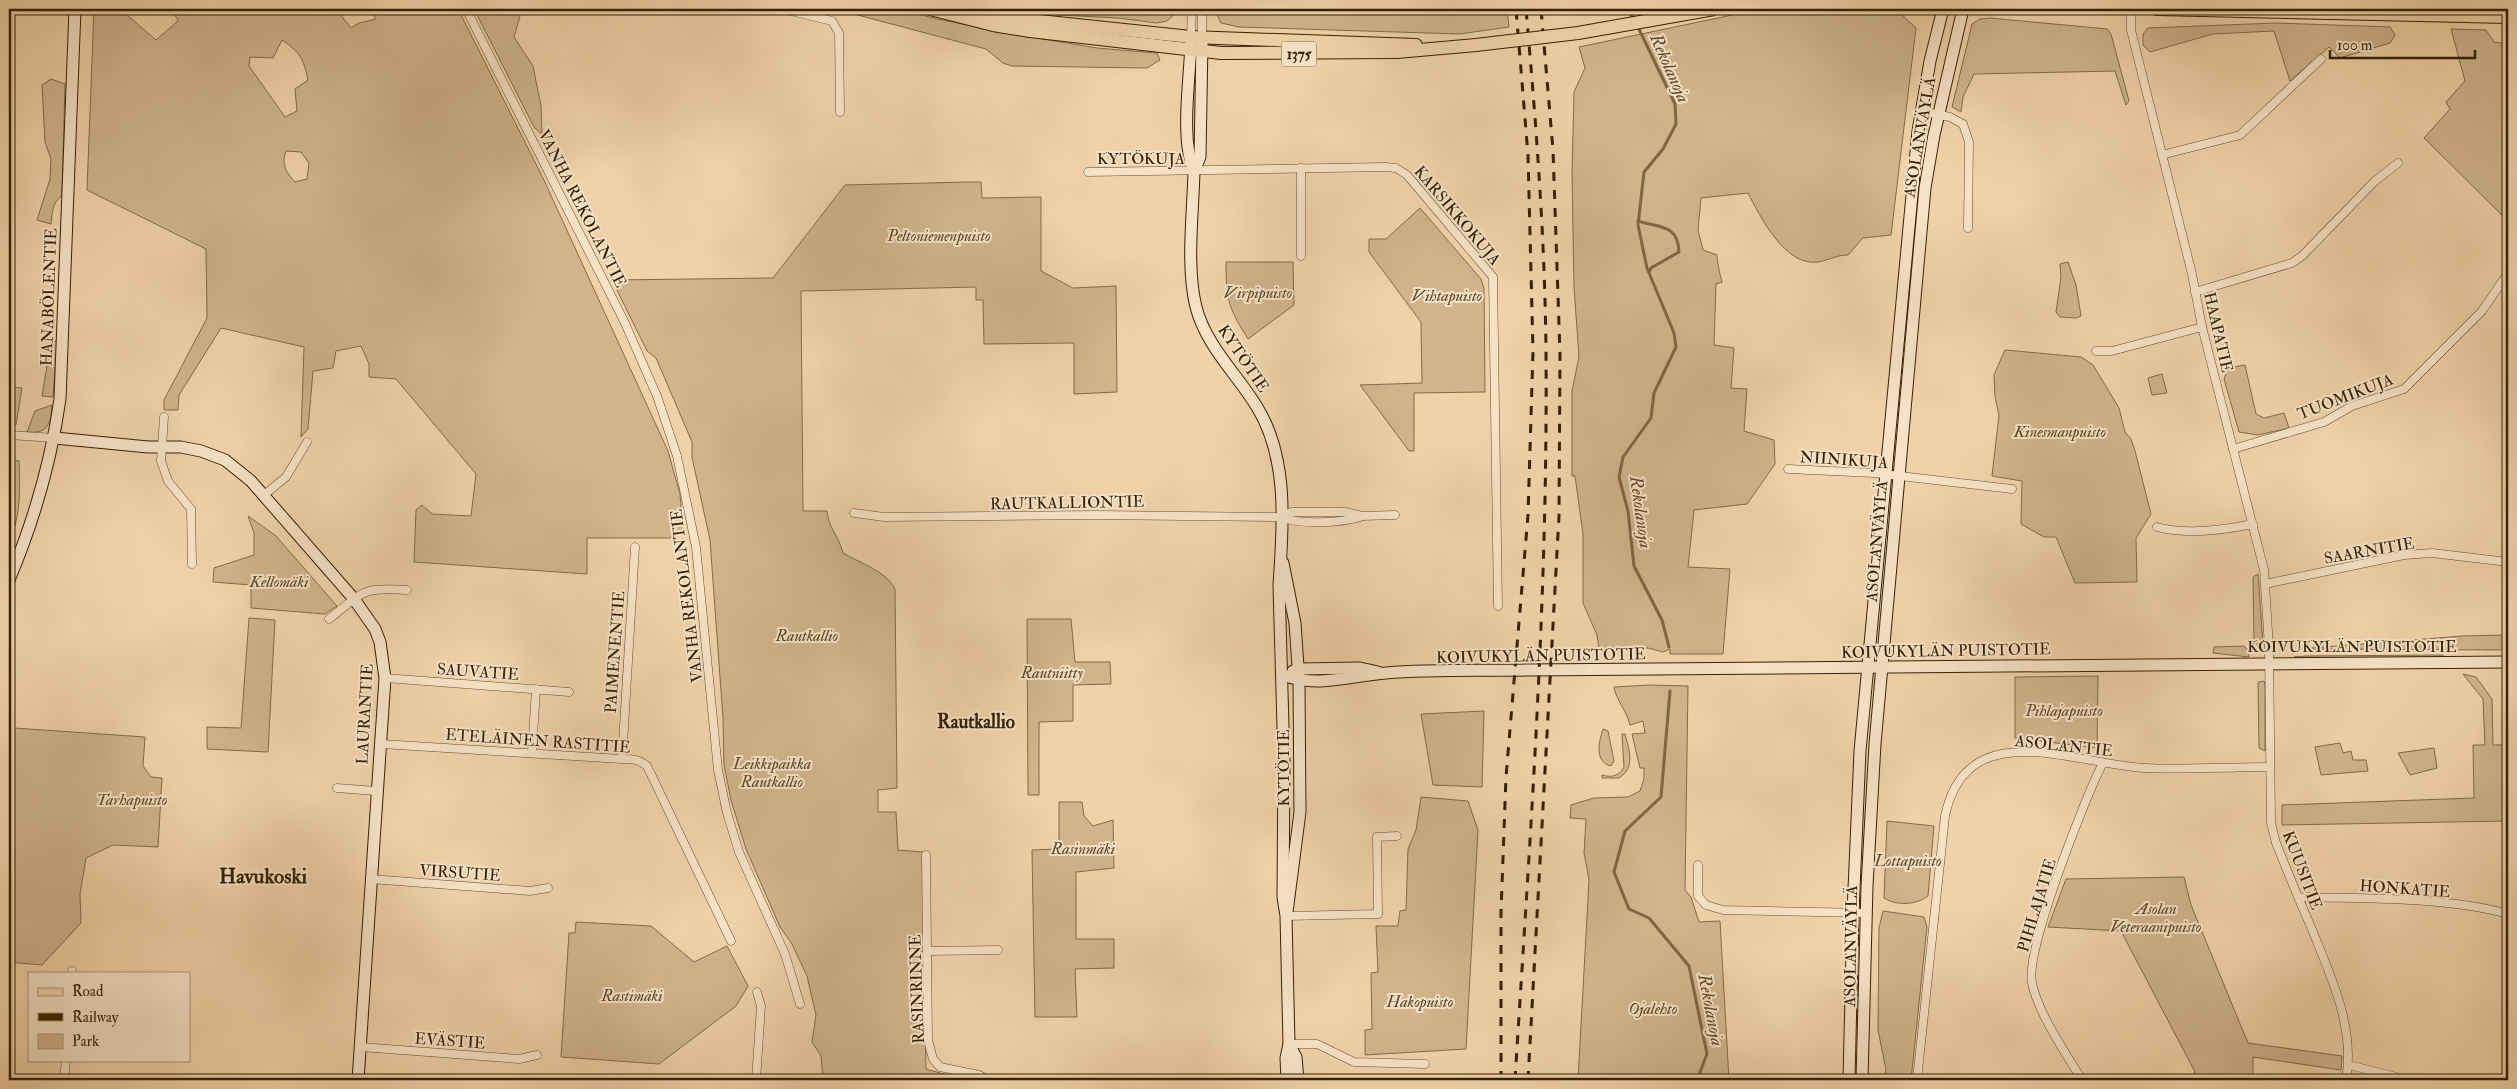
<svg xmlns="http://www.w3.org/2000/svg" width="2517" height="1089" viewBox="0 0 2517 1089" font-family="'IM FELL Double Pica',serif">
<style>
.green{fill:#d1b48c;stroke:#826a48;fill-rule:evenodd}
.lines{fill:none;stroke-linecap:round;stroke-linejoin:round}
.stream{stroke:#7f6644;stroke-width:3}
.street-casing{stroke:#634c2c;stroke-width:9}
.secondary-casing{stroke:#342003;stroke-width:13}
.primary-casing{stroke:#342003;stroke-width:14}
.street{stroke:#f6e2c6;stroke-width:8}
.secondary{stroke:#f6e2c6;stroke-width:11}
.primary{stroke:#f1d2a8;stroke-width:12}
.rail{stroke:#342003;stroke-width:3;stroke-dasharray:9 9;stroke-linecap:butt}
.primary-bridge-casing{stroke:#342003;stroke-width:14;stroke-linecap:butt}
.primary-bridge{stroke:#f1d2a8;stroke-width:12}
.labels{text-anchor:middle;stroke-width:4;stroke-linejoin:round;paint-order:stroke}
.shield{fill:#f6e2c6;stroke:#6e5a3e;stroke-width:1}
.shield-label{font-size:15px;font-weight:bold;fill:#342003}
.street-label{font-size:16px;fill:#342003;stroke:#f6e2c6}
.park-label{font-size:16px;font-style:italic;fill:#5b4525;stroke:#f6e2c6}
.water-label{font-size:18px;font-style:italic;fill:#604929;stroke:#f6e2c6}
.quarter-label{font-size:19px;font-weight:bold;fill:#342003;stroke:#f6e2c6}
.district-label{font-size:21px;font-weight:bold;fill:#342003;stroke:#f6e2c6}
</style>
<rect width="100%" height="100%" fill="#f1d2a8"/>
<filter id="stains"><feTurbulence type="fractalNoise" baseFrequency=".004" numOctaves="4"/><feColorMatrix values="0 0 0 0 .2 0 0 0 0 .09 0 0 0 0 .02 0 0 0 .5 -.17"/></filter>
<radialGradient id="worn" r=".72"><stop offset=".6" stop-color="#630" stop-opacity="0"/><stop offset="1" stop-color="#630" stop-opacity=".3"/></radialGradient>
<g class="green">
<path d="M 94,9 L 120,9 L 156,40 L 178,21 L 172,9 L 336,9 L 351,28 L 359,23 L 376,19 L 368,9 L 458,9 L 543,178 L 668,451 L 680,494 L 683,532 L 670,538 L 587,538 L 587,574 L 414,562 L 416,510 L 422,505 L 432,514 L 471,516 L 476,474 L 396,379 L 369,377 L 369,364 L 361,346 L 336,351 L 333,368 L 313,371 L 308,429 L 301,437 L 304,347 L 221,328 L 179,395 L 178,410 L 164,410 L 164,400 L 207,318 L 206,249 L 87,190 ZM 282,40 C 301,53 303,58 308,80 L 295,89 L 297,111 L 285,117 L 249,66 L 250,57 L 273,58 ZM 286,151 L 301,152 L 309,163 L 307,179 L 295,182 C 286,172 281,165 286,151 Z"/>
<polygon points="474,9 522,9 514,37 533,66 541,106 542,135 534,127"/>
<polygon points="835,9 899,9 937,19 1013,34 1097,48 1157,53 1160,60 1147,68 1012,66 1003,63 986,49"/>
<polygon points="998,9 1176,9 1176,13 1167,21 1157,23 1118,18 1036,14"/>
<polygon points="1217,9 1507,9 1509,27 1459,34 1239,27 1221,23 1217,15"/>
<path d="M 1761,9 L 1888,9 L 1902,15 L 1916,28 L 1891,235 L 1863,238 L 1848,255 C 1837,255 1829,260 1818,262 C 1785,267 1760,216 1748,193 L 1701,198 L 1698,230 L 1703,250 L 1717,255 C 1717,261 1720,275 1722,282 L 1716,284 L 1714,345 L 1734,348 L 1731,388 L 1747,389 L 1744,431 L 1774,440 L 1775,464 L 1747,504 L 1694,510 L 1688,567 L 1730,569 L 1723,654 L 1670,654 L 1670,649 L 1663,652 L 1648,648 L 1599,649 L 1597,635 L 1583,603 L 1583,534 L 1575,476 L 1572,476 L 1572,391 L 1579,357 L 1574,287 L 1572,172 L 1574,92 L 1585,68 L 1579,47 Z"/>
<polygon points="1990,18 2107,29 2111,34 2129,101 2126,105 2115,71 1974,74 1963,97 1961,112 1952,107 1972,24 1980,19"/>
<polygon points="2276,23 2390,27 2395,35 2390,43 2340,58 2329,47 2290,81 2274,31 2213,34 2150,52 2143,45 2143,34 2148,28"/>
<polygon points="2451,29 2486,30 2494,42 2508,44 2508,221 2424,138 2450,109 2446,102 2465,81"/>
<path d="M 51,79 L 65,84 L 62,196 C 52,202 52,214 51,224 L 37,220 L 50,179 L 51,159 L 45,142 L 42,85 Z"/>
<path d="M 969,182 L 981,182 L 982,198 L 1041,197 L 1041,271 L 1073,288 L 1116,286 L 1117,392 L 1074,394 L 1074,343 L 984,344 L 983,300 L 976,300 L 976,287 L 801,291 L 803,511 L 827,511 C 829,530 838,534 843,553 C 860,563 886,571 895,589 L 897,788 L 878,790 L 878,812 L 896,812 L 898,850 L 923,852 L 926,1069 L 964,1080 L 823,1080 L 821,1056 L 812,1042 L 816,1015 L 807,976 L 792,944 L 780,927 L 746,849 L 731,800 L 724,765 L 723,718 L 710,540 L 692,457 L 692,442 L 656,358 L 647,351 L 612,280 L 773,278 L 845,185 Z"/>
<polygon points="1420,208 1481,279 1484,288 1485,392 1414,393 1414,451 1409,451 1360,385 1422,383 1421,322 1369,252 1369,239 1386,239"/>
<path d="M 1226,262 L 1293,262 L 1294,305 L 1248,339 C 1228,307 1226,300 1226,262 Z"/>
<polygon points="2068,262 2076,285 2081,316 2077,318 2060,317 2056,312 2061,277 2060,264"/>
<polygon points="57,341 53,397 42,396 51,342"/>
<polygon points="2005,350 2081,357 2093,365 2119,408 2125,432 2131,439 2135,451 2151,514 2136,538 2137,582 2075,583 2056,537 2044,537 2021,524 2022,481 1992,476 1999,415 1995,397 1994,375"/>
<polygon points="2245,365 2256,414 2264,418 2284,413 2289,428 2258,435 2239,432 2224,379 2228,368"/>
<polygon points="2162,374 2167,393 2152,395 2148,378"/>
<polygon points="9,387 22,388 16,425 9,424"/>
<path d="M 52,405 C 50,424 49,434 27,432 L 35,411 Z"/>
<path d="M 9,459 L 19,461 C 20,490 21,516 9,542 Z"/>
<polygon points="248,516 276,536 337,606 325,614 251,608 251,585 213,582 214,568 254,555 254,533"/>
<polygon points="2258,574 2263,644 2256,644 2254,641 2253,577"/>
<polygon points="249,618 275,620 268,752 207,749 207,727 241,728"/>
<polygon points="1027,619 1071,619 1075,662 1110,662 1111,684 1073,685 1073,721 1039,722 1039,795 1028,795"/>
<polygon points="2508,635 2508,650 2299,649 2462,636"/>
<polygon points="2244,646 2248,650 2249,657 2213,653 2214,647"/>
<polygon points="2443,655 2445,659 2294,657 2306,656"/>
<polygon points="2463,674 2476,677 2492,699 2493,745 2508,745 2508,821 2282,825 2282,805 2474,798 2473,745 2485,745 2483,699"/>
<polygon points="2098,676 2097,748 2015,738 2015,677"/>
<polygon points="2264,681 2265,684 2265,751 2259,748 2258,682"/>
<path d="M 1650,685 L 1688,686 L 1685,890 L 1691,897 L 1699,922 L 1720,921 L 1729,1080 L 1578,1080 L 1589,880 L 1584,853 L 1586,819 L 1570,818 L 1571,805 L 1594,798 L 1628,797 L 1640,791 L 1644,779 L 1644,768 L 1640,768 L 1632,734 L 1645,733 L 1643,721 L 1630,725 C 1627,711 1616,700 1614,687 Z"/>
<polygon points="9,710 13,711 14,728 145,737 143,766 151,777 162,778 158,847 113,845 86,858 80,894 81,923 42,965 9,962 9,863 13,833 9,832"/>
<polygon points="1484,711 1482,787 1433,785 1421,714"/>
<path d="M 1603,729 L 1608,731 L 1614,761 L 1611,766 C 1594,762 1599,741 1603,729 Z"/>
<path d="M 1622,734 L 1625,734 C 1629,750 1636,767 1619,778 L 1602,778 L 1602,775 C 1612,778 1619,776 1624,767 Z"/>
<polygon points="2340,743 2343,753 2351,751 2353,760 2366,760 2368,771 2321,775 2315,747"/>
<polygon points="2434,748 2437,768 2410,775 2398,753"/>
<polygon points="1421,797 1468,801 1478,830 1466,1049 1365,1055 1365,1030 1372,1029 1371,973 1378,972 1376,926 1398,926 1400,911 1406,910 1408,849 1416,830"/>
<polygon points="1059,802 1082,802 1084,816 1093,826 1113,820 1114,868 1076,872 1076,939 1114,939 1114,968 1075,969 1077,1017 1035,1017 1032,850 1059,849"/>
<path d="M 1887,821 L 1934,826 L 1928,896 C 1916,905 1897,906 1884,898 Z"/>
<polygon points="2184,877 2191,905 2248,1043 2342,1056 2341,1070 2253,1057 2253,1080 2187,1080 2195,1072 2121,931 2048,927 2066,879"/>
<polygon points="1883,911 1924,917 1927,927 1911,1080 1883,1080 1886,1070 1878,1030 1879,928"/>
<polygon points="576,922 651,926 694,962 727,946 748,986 736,1006 659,1064 561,1057 569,933 575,933"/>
</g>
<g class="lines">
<g class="stream">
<polyline points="1628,9 1634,20"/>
<polyline points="1637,25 1675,104 1676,124 1663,149 1644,172 1638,225 1647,268 1674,333 1676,347 1654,393 1651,418 1623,457 1619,477 1628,511 1634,566 1662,620 1669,647"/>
<path d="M 1638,221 C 1660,228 1678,224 1679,252 L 1651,268 L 1649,272"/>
<polyline points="1670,691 1661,797 1625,831 1614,872 1629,909 1649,918 1689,966 1707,1054 1697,1080"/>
</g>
<g class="street-casing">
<g id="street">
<polyline points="466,9 624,321 657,396 677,456 696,547 718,770 727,813 739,852 785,954 800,1004"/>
<polyline points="783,9 832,21 839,33 840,112"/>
<polyline points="1202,9 1202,37"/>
<path d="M 2131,9 L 2131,30 L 2192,274 L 2202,327 L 2264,570 L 2269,647 L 2271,823 L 2276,843 C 2288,873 2300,902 2313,932 C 2332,979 2355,1028 2346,1080"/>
<polyline points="1191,37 1192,9"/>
<polyline points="1921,111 1950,117 1963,124 1969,142 1968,228"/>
<polyline points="2162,155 2240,135 2321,59"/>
<polyline points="1301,168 1301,256"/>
<polyline points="1088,172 1385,167 1396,168 1407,175 1493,277 1498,606"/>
<polyline points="2195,292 2292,263 2302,256 2375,181 2398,163"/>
<polyline points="2096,351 2112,351 2202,327"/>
<polyline points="164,417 161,461 168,481 191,509 192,564"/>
<polyline points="9,435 55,438"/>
<polyline points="2233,449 2324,422 2352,406 2404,389 2482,311 2508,273"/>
<polyline points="1788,469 1874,473 2012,489"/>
<polyline points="264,495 286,477 307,442"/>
<polyline points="854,513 884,517 1097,515 1281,517 1291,512 1345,512 1362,516 1395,515"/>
<path d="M 1281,517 C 1299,525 1341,523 1360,517"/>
<path d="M 2157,527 C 2186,535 2224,530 2253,524"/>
<polyline points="2265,584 2404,555 2432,553 2508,562"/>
<path d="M 329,619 C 364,592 359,587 407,590"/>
<polyline points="385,678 569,692"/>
<path d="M 381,744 L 622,759 C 632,759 639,759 647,766 L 731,941"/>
<polyline points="532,752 536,689"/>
<polyline points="622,759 635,547"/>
<polyline points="337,788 376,791"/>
<polyline points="926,855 928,1040 933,1059 940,1067 979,1075 989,1080"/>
<polyline points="1698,865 1698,896 1706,905 1723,910 1867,913"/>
<polyline points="370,879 530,891 548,888"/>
<path d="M 2299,898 L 2305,897 C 2370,899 2446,897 2508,914"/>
<polyline points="1286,916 1378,914 1377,837 1397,836"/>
<polyline points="928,951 998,950"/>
<polyline points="72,973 72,971"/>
<polyline points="1289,1044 1317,1044 1354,1062 1425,1064"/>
<polyline points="361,1047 519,1059 537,1055"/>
<polyline points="2349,1065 2408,1080"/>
<polyline points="64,1080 66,1060"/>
<polyline points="756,1080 761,1006 757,992"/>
<path d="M 1917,1080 L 1945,816 C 1967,713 2073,764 2145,768 C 2186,770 2229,767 2270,767"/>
<path d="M 2082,1080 C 2066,1054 2038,1013 2032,983 C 2025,951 2085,797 2103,763"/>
</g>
</g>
<g class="secondary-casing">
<g id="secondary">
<path d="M 1191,42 C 1190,80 1180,138 1194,171"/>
<path d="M 1202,42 L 1200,157 L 1194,171 C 1193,214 1186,267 1196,307 C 1206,346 1237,374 1257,407 C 1289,459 1283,527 1279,585 L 1284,762 L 1283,897 L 1286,916 L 1289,1044 L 1286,1058 L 1287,1080"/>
<polyline points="55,438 148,447 181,447 201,451 225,460 251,481 354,599 375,629 380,642 385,678 358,1080"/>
<polyline points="1283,563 1295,623 1299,681 1300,812 1287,912"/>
<path d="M 9,580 C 34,521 51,462 60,399 L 75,9"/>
<polyline points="1293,671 1298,669 1360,668 1378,672"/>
<path d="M 1283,675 C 1316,688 1351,676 1386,673 C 1432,669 1481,671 1528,670 C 1854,666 2181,664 2508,662"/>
<polyline points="1289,1044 1296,1057 1298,1080"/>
<polyline points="1849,1080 1853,912 1860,751 1918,131 1930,61 1943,9"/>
<polyline points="1862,1080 1867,886 1875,744 1919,254 1925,188 1934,135 1963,9"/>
</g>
</g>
<g class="primary-casing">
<g id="primary">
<polyline points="930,9 993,25 1030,31 1221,53 1397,52 1476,45"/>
<polyline points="2157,9 2508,17"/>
<polyline points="973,14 1191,37 1416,45"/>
</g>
</g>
<use href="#street" class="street"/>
<use href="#secondary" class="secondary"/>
<use href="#primary" class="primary"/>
<g class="rail">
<polyline points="1501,1080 1501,912 1506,777 1528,515 1533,351 1528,155 1516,9"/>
<path d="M 1515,1080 C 1530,838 1548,596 1546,353 C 1545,238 1536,123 1526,9"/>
<polyline points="1528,1080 1559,516 1560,354 1553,150 1541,9"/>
</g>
<g class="primary-bridge-casing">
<polyline id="primary-bridge" points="1476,45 1578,33 1714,9"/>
</g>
<use href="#primary-bridge" class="primary-bridge"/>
</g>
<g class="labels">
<rect class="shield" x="1281.5" y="41.5" width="35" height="25" rx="4"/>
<g class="shield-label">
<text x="1299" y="59">1375</text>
</g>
<g class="street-label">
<text transform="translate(1919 137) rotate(-80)" y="6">ASOLANVÄYLÄ</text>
<text x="1141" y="164">KYTÖKUJA</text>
<text transform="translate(583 208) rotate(63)" y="6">VANHA REKOLANTIE</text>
<text transform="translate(1458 215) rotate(50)" y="6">KARSIKKOKUJA</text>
<text transform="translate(48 297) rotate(-88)" y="6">HANABÖLENTIE</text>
<text transform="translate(2219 332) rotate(77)" y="6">HAAPATIE</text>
<text transform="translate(1244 358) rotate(56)" y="6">KYTÖTIE</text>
<text transform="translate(2345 396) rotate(-21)" y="6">TUOMIKUJA</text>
<text transform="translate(1844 459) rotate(4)" y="6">NIINIKUJA</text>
<text transform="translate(1067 502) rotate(-1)" y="6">RAUTKALLIONTIE</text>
<text transform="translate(1876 541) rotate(-85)" y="6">ASOLANVÄYLÄ</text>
<text transform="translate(2369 550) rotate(-10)" y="6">SAARNITIE</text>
<text transform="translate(686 596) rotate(-97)" y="6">VANHA REKOLANTIE</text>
<text x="2352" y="652">KOIVUKYLÄN PUISTOTIE</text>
<text transform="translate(1946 650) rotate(-1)" y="6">KOIVUKYLÄN PUISTOTIE</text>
<text transform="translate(614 652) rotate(-86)" y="6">PAIMENENTIE</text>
<text transform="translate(1541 655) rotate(-1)" y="6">KOIVUKYLÄN PUISTOTIE</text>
<text transform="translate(478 671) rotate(4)" y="6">SAUVATIE</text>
<text transform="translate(364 714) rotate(-87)" y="6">LAURANTIE</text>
<text transform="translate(538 740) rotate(4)" y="6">ETELÄINEN RASTITIE</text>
<text transform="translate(2064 745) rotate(6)" y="6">ASOLANTIE</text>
<text transform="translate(1283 768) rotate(-90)" y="6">KYTÖTIE</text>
<text transform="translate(2303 870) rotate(69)" y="6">KUUSITIE</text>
<text transform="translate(460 872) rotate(4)" y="6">VIRSUTIE</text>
<text transform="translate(2405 888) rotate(4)" y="6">HONKATIE</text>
<text transform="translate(2036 905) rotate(-73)" y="6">PIHLAJATIE</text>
<text transform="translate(1850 946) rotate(-89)" y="6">ASOLANVÄYLÄ</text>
<text transform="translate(916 989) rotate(-92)" y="6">RASINRINNE</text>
<text transform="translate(450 1040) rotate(4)" y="6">EVÄSTIE</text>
</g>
<g class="park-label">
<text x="939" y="241">Peltoniemenpuisto</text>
<text x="1258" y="298">Virpipuisto</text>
<text x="1447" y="301">Vihtapuisto</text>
<text x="2060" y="437">Kinesmanpuisto</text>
<text x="279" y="587">Kellomäki</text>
<text x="807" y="641">Rautkallio</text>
<text x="1052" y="678">Rautniitty</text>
<text x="2064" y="716">Pihlajapuisto</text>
<text x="772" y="769">Leikkipaikka<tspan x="772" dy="18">Rautkallio</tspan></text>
<text x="132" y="805">Tarhapuisto</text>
<text x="1083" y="854">Rasinmäki</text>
<text x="1908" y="866">Lottapuisto</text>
<text x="2156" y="914">Asolan<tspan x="2156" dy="18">Veteraanipuisto</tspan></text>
<text x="632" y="1001">Rastimäki</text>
<text x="1420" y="1007">Hakopuisto</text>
<text x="1653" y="1014">Ojalehto</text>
</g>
<g class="water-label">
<text transform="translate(1670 68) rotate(66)" y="6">Rekolanoja</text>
<text transform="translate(1641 512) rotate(82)" y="6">Rekolanoja</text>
<text transform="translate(1711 1010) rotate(79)" y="6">Rekolanoja</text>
</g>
<g class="quarter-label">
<text x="976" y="728">Rautkallio</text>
</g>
<g class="district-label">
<text x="263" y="883">Havukoski</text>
</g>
</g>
<rect width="2517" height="1089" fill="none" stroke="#f1d2a8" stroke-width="30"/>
<rect x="10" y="10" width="2497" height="1069" fill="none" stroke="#342003" stroke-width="2.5"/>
<rect x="15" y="15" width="2487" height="1059" fill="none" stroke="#342003"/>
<rect x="28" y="972" width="162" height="90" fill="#f6e2c6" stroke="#a89478"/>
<rect x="38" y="988" width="25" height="8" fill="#f1d2a8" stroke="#a89478"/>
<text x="72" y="996" font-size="15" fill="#342003">Road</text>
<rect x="38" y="1013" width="25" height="8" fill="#342003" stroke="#a89478"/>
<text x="72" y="1022" font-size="15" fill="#342003">Railway</text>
<rect x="38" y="1034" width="25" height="15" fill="#d1b48c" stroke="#a89478"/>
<text x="72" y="1046" font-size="15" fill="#342003">Park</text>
<path d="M2330 50v8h145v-8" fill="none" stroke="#342003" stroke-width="2.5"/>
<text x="2337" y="50" font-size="15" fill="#342003" stroke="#f6e2c6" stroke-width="4" paint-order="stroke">100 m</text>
<rect width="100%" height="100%" filter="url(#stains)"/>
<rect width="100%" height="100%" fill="url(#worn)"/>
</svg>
